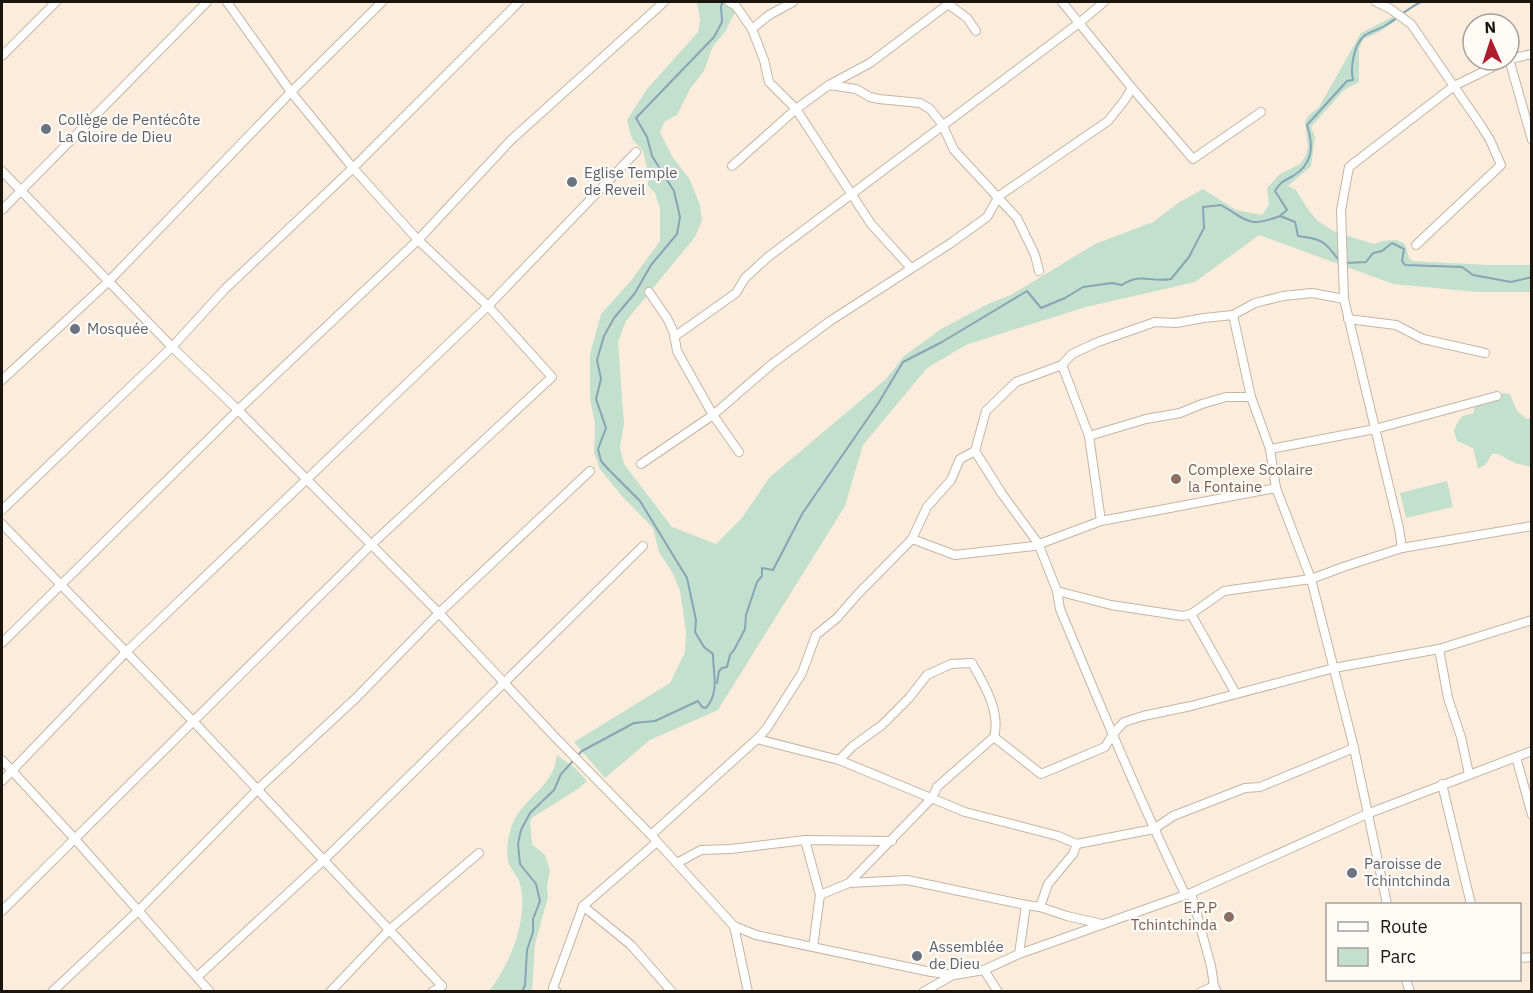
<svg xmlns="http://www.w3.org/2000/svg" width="1533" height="993" viewBox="0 0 1533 993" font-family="'IBM Plex Sans',sans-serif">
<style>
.green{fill:#c2e0cd}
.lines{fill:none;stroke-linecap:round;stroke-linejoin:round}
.stream{stroke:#86a5b7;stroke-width:2}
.minor-casing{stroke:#c4b5a5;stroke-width:10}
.minor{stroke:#fff;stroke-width:8}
.worship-dot{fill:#6b7280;stroke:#fffcf8;stroke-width:2}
.education-dot{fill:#8d6e63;stroke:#fffcf8;stroke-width:2}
.labels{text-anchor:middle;stroke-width:4.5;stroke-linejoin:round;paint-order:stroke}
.worship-label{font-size:15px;fill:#5b616d;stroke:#fffcf8;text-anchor:start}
.education-label{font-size:15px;fill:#785e54;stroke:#fffcf8;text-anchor:start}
</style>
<rect width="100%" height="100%" fill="#fcecdb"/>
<g class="green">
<polygon points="697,2 740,2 725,32 713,46 704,71 690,89 677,115 665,121 660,132 673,158 689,178 700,205 702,220 695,237 626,321 618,342 624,424 620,447 624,464 672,527 716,544 742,518 769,478 886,379 904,356 941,329 990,303 1011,295 1095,244 1153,222 1178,203 1203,189 1236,210 1262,215 1269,205 1267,188 1280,174 1300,164 1306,155 1308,147 1305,122 1308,116 1319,107 1361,33 1392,17 1397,20 1379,32 1363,39 1359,49 1359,82 1344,90 1311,127 1315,137 1311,166 1288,186 1296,190 1309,211 1318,221 1335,232 1374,244 1383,241 1397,240 1405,244 1409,258 1413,261 1487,265 1531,265 1531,292 1478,292 1393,284 1259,235 1195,282 1086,307 1006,332 966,345 927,368 863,445 845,506 718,710 650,740 605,778 574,742 670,683 685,652 686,632 680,591 673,574 659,552 653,528 621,495 600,469 594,453 595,424 590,398 590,354 601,314 630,282 660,241 660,208 655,193 648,186 648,172 643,151 632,139 627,120 647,89 698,32 700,20"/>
<path d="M 1504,393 L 1510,394 L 1517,411 L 1527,419 L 1531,418 L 1531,467 L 1515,463 L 1498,454 L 1492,454 L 1486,464 L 1478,469 L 1473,448 L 1457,441 L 1454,431 C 1458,419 1461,414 1473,414 L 1475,404 Z"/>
<polygon points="1447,481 1453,507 1406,518 1400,493"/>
<path d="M 557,755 L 575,768 L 587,781 L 578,789 L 533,817 L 530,821 L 532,844 L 545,855 L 550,870 L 547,886 L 548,897 L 535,944 L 532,991 L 489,991 C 510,964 529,919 520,884 C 518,876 512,871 509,864 C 506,854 507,842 510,832 C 515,805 545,792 554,768 C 556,764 556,759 557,755 Z"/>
</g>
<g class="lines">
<g class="stream">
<path d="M 1281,215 L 1287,210 L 1275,191 C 1279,183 1285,180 1293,176 C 1313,164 1314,146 1307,125 L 1347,81 L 1353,80 C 1350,67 1354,45 1364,36 C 1370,31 1379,30 1386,25 C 1398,18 1408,8 1421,2"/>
<polyline points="1346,263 1366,262 1373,253 1382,251 1392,243 1404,249 1402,261 1405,265 1462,267 1473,275 1511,282 1532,277"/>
<path d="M 717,683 L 719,671 L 722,668 L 727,667 L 730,655 L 734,650 L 745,629 L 746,615 L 757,582 L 762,576 L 762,568 L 773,570 L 802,514 L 879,402 L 903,362 L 942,342 L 1027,291 L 1041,308 L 1065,298 L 1083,287 L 1112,283 L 1122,285 C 1141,272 1150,283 1171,279 L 1189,257 L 1204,228 L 1203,207 L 1221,205 C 1249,221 1247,228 1280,216 L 1295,222 L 1298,236 C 1324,239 1325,242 1341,263"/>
<path d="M 577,756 L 582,751 L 634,723 L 655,721 L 698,701 L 702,707 L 706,708 C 720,692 713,674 713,654 L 704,647 L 695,632 L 696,620 L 687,578 L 640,501 L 609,470 L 601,461 L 598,449 L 606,428 L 596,399 L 601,379 L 597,360 L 604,336 L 614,318 L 635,293 L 651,265 L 677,234 L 680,217 L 674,191 L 652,156 L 647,137 L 636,118 L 714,37 L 722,22 L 721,6 L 723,2"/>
<polyline points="522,992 525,985 527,950 533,932 533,919 540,901 536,884 520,864 518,844 521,830 530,813 554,790 561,774 573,761"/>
</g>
<g class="minor-casing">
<g id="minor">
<polyline points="729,2 736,6 752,29 764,60 769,82 796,109 871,224 911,268"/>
<polyline points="1062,2 1132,88 1193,159 1261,112"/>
<polyline points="1376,2 1389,8 1411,24 1480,124 1490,140 1501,165 1416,245"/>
<polyline points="948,4 967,18 976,31"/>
<polyline points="752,29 769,15 793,2"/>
<polyline points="2,56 56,2"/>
<polyline points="1509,59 1532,140"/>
<polyline points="1509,59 1532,54"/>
<polyline points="829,85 856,89 870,97 879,99 920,103 930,109 942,124 954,150 1017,218 1035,255 1039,271"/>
<polyline points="732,166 796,109 829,85 870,63 951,2"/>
<polyline points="2,171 172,347 238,410 439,613 553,735 651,835 734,926 756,935 931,972 954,975 984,970 1019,954 1191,893 1367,814 1532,751"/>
<polyline points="2,210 207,2"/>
<polyline points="649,292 667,318 674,333 677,351 713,415 739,452"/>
<polyline points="1233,315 1251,397"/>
<polyline points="1348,319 1396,325 1423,339 1485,353"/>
<polyline points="674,337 736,293 745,278 768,257 1079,23 1104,2"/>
<polyline points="1062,365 1089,436 1101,521"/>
<polyline points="2,380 109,281 291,92 382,2"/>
<polyline points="1089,436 1146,419 1180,413 1202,404 1226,397 1251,397 1270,449 1276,488 1311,579 1354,748 1387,904"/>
<polyline points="1270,449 1375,429 1497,396"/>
<path d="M 975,451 L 1002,494 L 1038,543 L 1057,591 L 1060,609 C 1100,705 1140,801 1185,894"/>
<polyline points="641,464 713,415 772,364 830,321 951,243 987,217 999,196 1108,121 1124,101 1132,88"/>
<polyline points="2,510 172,347 225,289 353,168 519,2"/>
<polyline points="2,524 193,721 442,986 432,992"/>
<polyline points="912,539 955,555 1034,546 1101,521 1276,488"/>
<polyline points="1402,548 1399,528 1344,299 1341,210 1349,167 1454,86 1507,60"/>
<polyline points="1057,591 1111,605 1183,616 1191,614 1224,591 1311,579 1346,566 1402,548 1532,526"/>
<polyline points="1191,614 1236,694"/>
<polyline points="2,643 238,410 418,240 511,140 664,2"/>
<polyline points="1439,649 1448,698 1461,737 1469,774"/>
<polyline points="994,737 1041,774 1105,747 1113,734 1124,722 1143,716 1191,706 1334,668 1439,649 1532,620"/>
<polyline points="757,739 839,760 965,812 1058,836 1077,844 1154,829 1173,816 1245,788 1260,787 1354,748"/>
<polyline points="1516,757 1532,815"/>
<polyline points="2,760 74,838 210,992"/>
<path d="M 839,760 L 853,746 L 882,725 L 909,698 L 927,675 L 951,664 L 972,663 C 984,684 1001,712 994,737 L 937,787 L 932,798 L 849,883"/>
<polyline points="2,781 126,652 488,306 636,152"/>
<polyline points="1442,784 1471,904"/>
<polyline points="651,835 757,739 767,728 802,673 816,635 837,618 857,595 912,539 927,507 951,480 960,459 975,451 986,411 1016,382 1062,365 1072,354 1098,342 1155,322 1176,323 1204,318 1233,315 1255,303 1283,296 1312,293 1344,299"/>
<polyline points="805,840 820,895 813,947"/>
<polyline points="677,863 701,850 731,849 805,840 892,841"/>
<polyline points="1191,893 1211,966 1214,986 1217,992"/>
<polyline points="820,895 849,883 907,880 1026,905 1019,954"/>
<polyline points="1026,905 1040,907 1048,884 1073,854 1077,844"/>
<polyline points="583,906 631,945 672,992"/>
<polyline points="1040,907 1067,916 1102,924"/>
<polyline points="2,911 372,544 552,377 488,306 418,240 353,168 291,92 227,2"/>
<polyline points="734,926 748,992"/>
<polyline points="1520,958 1532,957"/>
<polyline points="984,970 998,992"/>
<polyline points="197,977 325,859 643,546"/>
<polyline points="1406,980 1410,992"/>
<polyline points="52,992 138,911 258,789 356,698 439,613 590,471"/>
<polyline points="330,992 390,929 479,853"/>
<polyline points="557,992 553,988 583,906 657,842"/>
<polyline points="923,992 953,975"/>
<polyline points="1201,992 1214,986"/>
</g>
</g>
<use href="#minor" class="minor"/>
</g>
<g class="worship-dot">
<circle cx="46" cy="129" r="6"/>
<circle cx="572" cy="182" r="6"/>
<circle cx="75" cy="329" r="6"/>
<circle cx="1352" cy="873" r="6"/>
<circle cx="917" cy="956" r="6"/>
</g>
<g class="education-dot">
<circle cx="1176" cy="479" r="6"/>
<circle cx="1229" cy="917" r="6"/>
</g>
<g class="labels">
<g class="worship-label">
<text x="58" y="125">Collège de Pentécôte<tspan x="58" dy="17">La Gloire de Dieu</tspan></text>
<text x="584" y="178">Eglise Temple<tspan x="584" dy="17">de Reveil</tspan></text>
<text x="87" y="334">Mosquée</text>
<text x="1364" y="869">Paroisse de<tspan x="1364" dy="17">Tchintchinda</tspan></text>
<text x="929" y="952">Assemblée<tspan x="929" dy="17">de Dieu</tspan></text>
</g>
<g class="education-label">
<text x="1188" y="475">Complexe Scolaire<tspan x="1188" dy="17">la Fontaine</tspan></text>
<text x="1217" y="913" text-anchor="end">E.P.P<tspan x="1217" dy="17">Tchintchinda</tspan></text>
</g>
</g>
<rect width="1533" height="993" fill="none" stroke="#1b150f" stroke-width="6"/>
<rect x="1326" y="903" width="195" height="78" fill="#fffcf8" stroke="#a4a09b" stroke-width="1.5"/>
<rect x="1338" y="922" width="30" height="9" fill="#ffffff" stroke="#a4a09b" stroke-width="1.5"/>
<text x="1380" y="933" font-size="18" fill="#1b150f">Route</text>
<rect x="1338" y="948" width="30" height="18" fill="#c2e0cd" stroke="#a4a09b" stroke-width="1.5"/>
<text x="1380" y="963" font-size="18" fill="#1b150f">Parc</text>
<g transform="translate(1491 42) rotate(357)"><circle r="28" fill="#fffcf8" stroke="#a4a09b" stroke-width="1.5"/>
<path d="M0-4.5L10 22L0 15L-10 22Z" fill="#af1c2d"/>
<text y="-9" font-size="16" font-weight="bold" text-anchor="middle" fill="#1b150f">N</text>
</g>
</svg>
